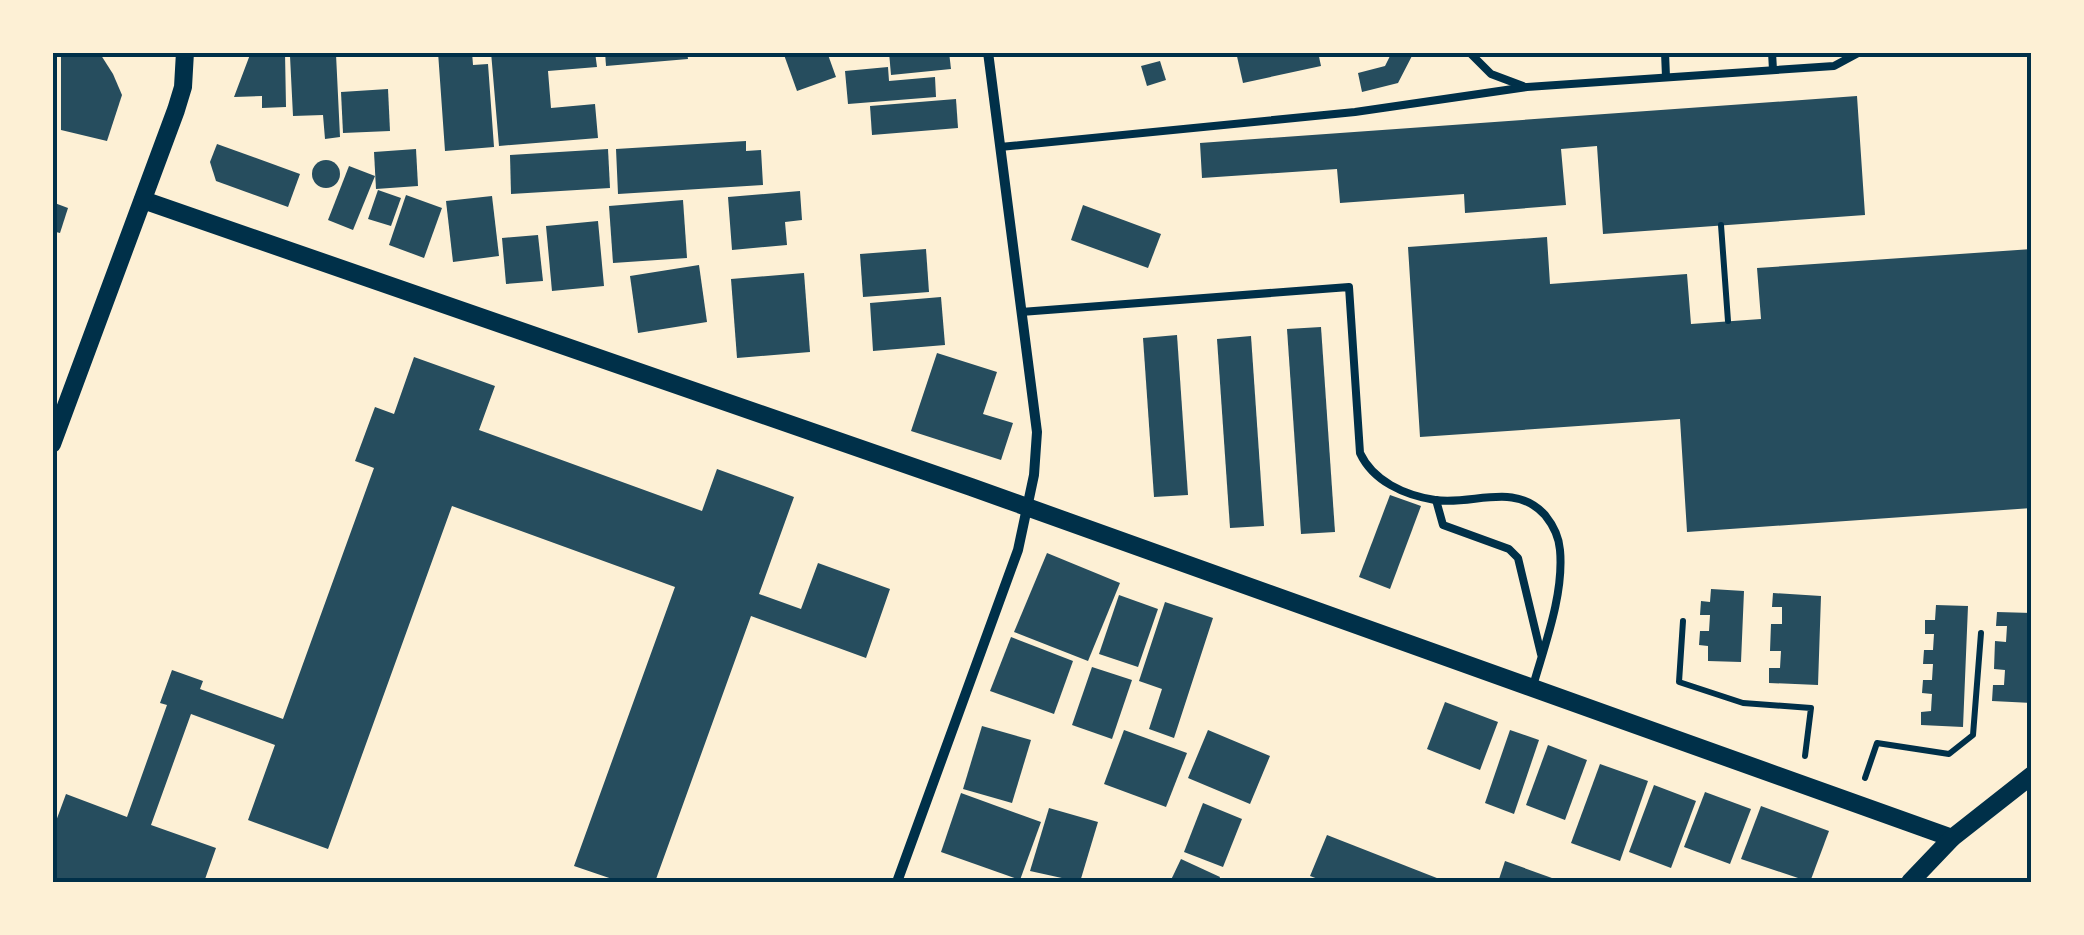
<svg xmlns="http://www.w3.org/2000/svg" width="2084" height="935" viewBox="0 0 2084 935" font-family="'Roboto Condensed',sans-serif">
<style>
.building{fill:#264d5e}
.lines{fill:none;stroke-linecap:round;stroke-linejoin:round}
.path{stroke:#003049;stroke-width:6}
.service{stroke:#003049;stroke-width:8}
.minor{stroke:#003049;stroke-width:10}
.tertiary{stroke:#003049;stroke-width:18}
.neatline{fill:none;stroke:#003049;stroke-width:4}
</style>
<rect width="100%" height="100%" fill="#fdf0d5"/>
<g class="building">
<polygon points="61,52 99,52 113,74 122,95 107,141 61,130"/>
<polygon points="251,52 285,52 286,107 262,108 262,96 234,97"/>
<polygon points="438,52 472,52 473,65 488,64 494,147 445,151"/>
<polygon points="491,52 595,52 597,67 548,71 551,108 595,104 598,138 499,146"/>
<polygon points="605,52 687,52 688,59 606,66"/>
<polygon points="783,52 827,52 836,77 797,91"/>
<polygon points="889,52 949,52 951,69 891,75"/>
<polygon points="1236,52 1318,52 1321,66 1243,83"/>
<polygon points="1392,52 1414,52 1398,83 1362,92 1358,73 1385,66"/>
<polygon points="336,54 340,137 325,139 323,115 293,116 290,56"/>
<polygon points="1160,61 1166,80 1147,86 1141,66"/>
<polygon points="888,67 889,81 935,77 936,97 848,104 845,71"/>
<polygon points="388,89 390,131 343,133 341,92"/>
<polygon points="1857,96 1865,215 1603,234 1597,146 1561,149 1566,205 1465,213 1464,194 1340,203 1337,169 1202,178 1200,143"/>
<polygon points="956,99 958,128 872,135 870,106"/>
<polygon points="746,141 746,151 761,150 763,185 618,194 616,149"/>
<polygon points="217,144 300,174 288,207 216,181 210,162"/>
<polygon points="416,149 418,186 376,189 374,152"/>
<polygon points="608,149 610,188 511,194 510,155"/>
<circle cx="326" cy="174" r="14"/>
<polygon points="349,166 375,176 353,230 328,220"/>
<polygon points="378,190 401,198 391,226 368,219"/>
<polygon points="800,191 802,220 785,222 787,245 732,250 728,197"/>
<polygon points="406,195 442,208 424,258 389,245"/>
<polygon points="492,196 499,256 453,262 446,201"/>
<polygon points="683,200 687,258 613,263 609,206"/>
<polygon points="52,202 68,208 60,233 52,231"/>
<polygon points="1083,205 1161,234 1148,268 1071,240"/>
<polygon points="598,221 604,286 552,291 546,226"/>
<polygon points="538,235 543,281 506,284 502,238"/>
<polygon points="1547,237 1550,284 1687,274 1691,324 1761,319 1757,268 2032,249 2032,508 1687,532 1680,419 1420,437 1408,247"/>
<polygon points="926,249 929,292 863,297 860,254"/>
<polygon points="699,265 707,322 638,333 630,276"/>
<polygon points="804,273 810,352 737,358 731,279"/>
<polygon points="941,297 945,345 873,351 870,303"/>
<polygon points="1321,327 1335,532 1301,534 1287,329"/>
<polygon points="1177,335 1188,495 1154,497 1143,338"/>
<polygon points="1251,336 1264,526 1230,528 1217,339"/>
<polygon points="937,353 997,372 983,414 1013,423 1001,460 911,431"/>
<polygon points="414,357 495,386 479,430 702,511 717,469 794,497 759,594 801,609 818,563 890,589 866,658 751,616 655,882 621,882 574,866 675,587 452,506 328,849 248,820 275,745 191,714 151,825 216,848 204,882 52,882 52,832 66,794 127,817 167,705 160,703 172,670 203,681 200,689 283,719 374,468 355,461 375,407 394,414"/>
<polygon points="1390,495 1421,506 1390,589 1359,577"/>
<polygon points="1047,553 1120,583 1088,661 1014,632"/>
<polygon points="1711,589 1744,591 1741,662 1708,661 1708,646 1699,645 1700,631 1709,631 1710,615 1700,615 1701,601 1710,602"/>
<polygon points="1773,593 1821,596 1818,685 1769,683 1769,668 1780,668 1781,651 1770,651 1771,624 1782,624 1782,607 1772,607"/>
<polygon points="1119,595 1158,609 1138,667 1099,654"/>
<polygon points="1165,602 1213,618 1174,738 1149,729 1162,689 1139,681"/>
<polygon points="1936,605 1968,606 1963,727 1921,725 1921,712 1931,711 1932,694 1922,693 1923,680 1932,680 1933,664 1923,664 1924,650 1933,650 1934,634 1925,634 1925,620 1935,620"/>
<polygon points="1997,612 2032,613 2032,703 1992,701 1993,685 2004,685 2005,670 1994,669 1995,641 2006,642 2007,626 1996,626"/>
<polygon points="1011,637 1073,661 1054,714 990,691"/>
<polygon points="1092,667 1132,680 1112,739 1072,725"/>
<polygon points="1445,702 1498,722 1480,770 1427,749"/>
<polygon points="982,726 1031,740 1012,803 963,789"/>
<polygon points="1124,730 1187,753 1166,807 1104,784"/>
<polygon points="1208,730 1270,756 1250,804 1188,778"/>
<polygon points="1510,730 1539,740 1514,814 1485,803"/>
<polygon points="1548,745 1587,760 1565,820 1526,805"/>
<polygon points="1600,764 1648,781 1620,861 1571,843"/>
<polygon points="1654,785 1696,801 1671,868 1629,852"/>
<polygon points="1705,792 1751,809 1730,864 1684,847"/>
<polygon points="961,793 1041,822 1020,880 941,852"/>
<polygon points="1203,803 1242,819 1223,867 1184,852"/>
<polygon points="1761,806 1829,831 1810,882 1741,859"/>
<polygon points="1049,808 1098,822 1080,882 1030,871"/>
<polygon points="1327,835 1447,882 1326,882 1310,876"/>
<polygon points="1181,859 1220,877 1218,882 1170,882"/>
<polygon points="1505,861 1563,882 1498,882"/>
</g>
<g class="lines">
<g class="path">
<polyline points="1721,225 1728,321"/>
<polyline points="1683,621 1679,682 1743,703 1811,708 1805,756"/>
<polyline points="1865,778 1877,743 1949,754 1973,735 1981,633"/>
</g>
<g class="service">
<polyline points="1469,52 1491,74 1523,86"/>
<polyline points="1665,52 1666,77"/>
<polyline points="1772,52 1773,70"/>
<polyline points="1000,147 1355,112 1527,87 1834,66 1860,52"/>
<path d="M 1021,312 L 1349,287 L 1360,453 C 1373,481 1404,495 1435,500 C 1473,506 1514,481 1545,515 C 1553,525 1559,537 1560,550 C 1564,594 1545,644 1533,686"/>
<polyline points="1436,500 1443,525 1509,549 1518,558 1541,654"/>
</g>
<polyline class="minor" points="897,882 1018,550 1034,475 1037,432 988,52"/>
<g class="tertiary">
<polyline points="143,200 971,487 1952,838"/>
<polyline points="52,444 176,110 183,87 185,52"/>
<polyline points="1910,882 1952,838 2032,775"/>
</g>
</g>
<rect width="2084" height="935" fill="none" stroke="#fdf0d5" stroke-width="110"/>
<rect x="55" y="55" width="1974" height="825" class="neatline"/>
</svg>
